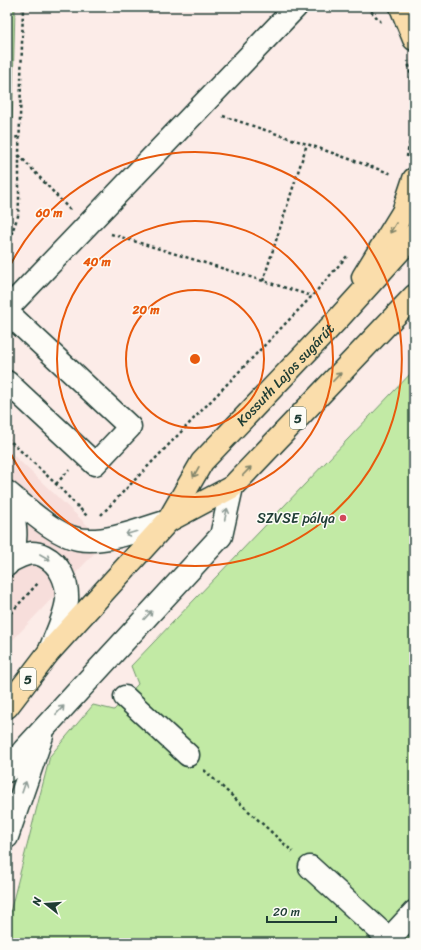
<svg xmlns="http://www.w3.org/2000/svg" width="421" height="950" viewBox="0 0 421 950" font-family="Sriracha,sans-serif">
<style>
.built{fill:#f7dedb}
.green{fill:#c2eaa5;stroke:#70946c}
.lines{fill:none;stroke-linecap:round;stroke-linejoin:round}
.minor-casing{stroke:#1f3d34;stroke-width:25}
.major-casing{stroke:#1f3d34;stroke-width:25}
.path{stroke:#1f3d34;stroke-width:2.5;stroke-dasharray:3 3;stroke-linecap:butt}
.minor{stroke:#fdfcf7;stroke-width:22}
.major{stroke:#faddab;stroke-width:22}
.oneway{stroke:#82856a}
.oneway2{stroke:#8e9c96}
.ring{fill:none;stroke:#e8590c;stroke-width:2}
.poi-dot{fill:#d1495b;stroke:#fdfcf7;stroke-width:1.5}
.labels{text-anchor:middle;stroke-width:3;stroke-linejoin:round;paint-order:stroke}
.shield{fill:#fdfcf7;stroke:#62766e;stroke-width:1}
.shield-label{font-size:13px;font-weight:bold;fill:#1f3d34}
.street-label{font-size:14px;fill:#1f3d34;stroke:#fdfcf7}
.poi-label{font-size:14px;fill:#1f3d34;stroke:#fdfcf7;text-anchor:end}
.centre{fill:#e8590c;stroke:#fdfcf7;stroke-width:2}
.ring-label{font-size:12px;text-anchor:middle;font-weight:bold;fill:#e8590c;stroke:#fdfcf7;stroke-width:3;stroke-linejoin:round;paint-order:stroke}
</style>
<rect width="100%" height="100%" fill="#fcece8"/>
<filter id="ink" filterUnits="userSpaceOnUse"><feTurbulence type="fractalNoise" baseFrequency=".025" numOctaves="2"/><feDisplacementMap in="SourceGraphic" scale="8" xChannelSelector="R" yChannelSelector="G"/><feConvolveMatrix kernelMatrix="1 2 1 2 8 2 1 2 1" color-interpolation-filters="sRGB"/></filter>
<g filter="url(#ink)">
<polygon class="built" points="7,449 105,542 7,646"/>
<g class="green">
<polygon points="7,7 15,7 10,212 7,220"/>
<polygon points="414,370 414,943 7,943 7,924 50,756 93,705 114,710 138,684 131,666"/>
</g>
<g class="lines">
<g class="minor-casing">
<g id="minor">
<polyline points="7,309 296,7"/>
<polyline points="7,312 130,427 95,464 7,382"/>
<path d="M 7,492 C 27,508 53,534 78,539 C 106,544 142,529 168,521"/>
<path d="M 7,494 C 15,512 21,547 7,565"/>
<path d="M 9,562 C 16,558 24,554 32,553 C 36,553 40,554 44,556 C 60,564 68,582 67,600 C 65,617 56,634 50,650"/>
<polyline points="125,697 188,755"/>
<polyline points="7,771 24,750 221,536 232,487"/>
<polyline points="7,837 42,736"/>
<polyline points="310,867 389,939 414,912"/>
</g>
</g>
<g class="major-casing">
<g id="major">
<polyline points="401,7 414,39"/>
<polyline points="363,277 403,212 414,179"/>
<polyline points="168,521 232,487 414,296"/>
<path id="s1" d="M 7,707 L 49,652 L 168,521 L 202,462 L 337,320 L 414,235"/>
</g>
</g>
<g class="path">
<polyline points="367,7 381,22"/>
<polyline points="223,116 307,144 392,174"/>
<polyline points="7,132 10,138 19,137"/>
<polyline points="7,142 10,138"/>
<polyline points="19,155 70,210"/>
<path d="M 407,157 C 408,148 411,139 412,130 C 414,107 413,84 408,61"/>
<polyline points="111,234 312,296"/>
<polyline points="7,239 12,232 18,216 19,201 19,155 23,7"/>
<polyline points="263,281 307,144"/>
<polyline points="7,438 56,484 88,517"/>
<polyline points="56,484 69,470"/>
<polyline points="101,515 312,296 348,255"/>
<polyline points="7,617 39,582"/>
<polyline points="204,770 293,852"/>
</g>
<use href="#minor" class="minor"/>
<use href="#major" class="major"/>
</g>
<defs><path id="oneway-shaft" d="M-6 0H5M1.5-3L5.5 0L1.5 3" fill="none" stroke-width="1.6" stroke-linecap="round" stroke-linejoin="round"/></defs>
<g class="oneway">
<use href="#oneway-shaft" transform="translate(393 228) rotate(121)"/>
<use href="#oneway-shaft" transform="translate(337 377) rotate(-46)"/>
<use href="#oneway-shaft" transform="translate(247 471) rotate(-46)"/>
<use href="#oneway-shaft" transform="translate(196 472) rotate(119)"/>
</g>
<g class="oneway2">
<use href="#oneway-shaft" transform="translate(226 514) rotate(-77)"/>
<use href="#oneway-shaft" transform="translate(131 533) rotate(163)"/>
<use href="#oneway-shaft" transform="translate(45 557) rotate(30)"/>
<use href="#oneway-shaft" transform="translate(148 615) rotate(-47)"/>
<use href="#oneway-shaft" transform="translate(60 710) rotate(-47)"/>
<use href="#oneway-shaft" transform="translate(24 787) rotate(-71)"/>
</g>
</g>
<g class="ring">
<circle cx="195" cy="359" r="69"/>
<circle cx="195" cy="359" r="138"/>
<path d="M7 272A207 207 0 1 1 7 446"/>
</g>
<circle class="poi-dot" cx="343" cy="518" r="4"/>
<g class="labels">
<g class="shield">
<rect x="290" y="407" width="16" height="22" rx="3"/>
<rect x="20" y="668" width="16" height="22" rx="3"/>
</g>
<g class="shield-label">
<text x="298" y="423">5</text>
<text x="28" y="684">5</text>
</g>
<g class="street-label">
<text dy="5" stroke="none"><textPath href="#s1" startOffset="435">Kossuth Lajos sugárút</textPath></text>
</g>
<g class="poi-label">
<text x="335" y="523">SZVSE pálya</text>
</g>
</g>
<circle cx="195" cy="359" r="6" class="centre"/>
<g class="ring-label">
<text x="49" y="217">60 m</text>
<text x="97" y="266">40 m</text>
<text x="146" y="314">20 m</text>
</g>
<rect width="421" height="950" fill="none" stroke="#fdfcf7" stroke-width="24"/>
<rect x="12" y="12" width="397" height="926" fill="none" stroke="#1f3d34" stroke-width="1.5" filter="url(#ink)"/>
<g transform="translate(46 904) rotate(287)" stroke="#fdfcf7" stroke-width="3" paint-order="stroke">
<path d="M0-3L7 15L0 10L-7 15Z" fill="#1f3d34"/>
<text y="-6" font-size="11" font-weight="bold" text-anchor="middle" fill="#1f3d34">N</text>
</g>
<path d="M267 916v6h69v-6" fill="none" stroke="#1f3d34" stroke-width="2"/>
<text x="273" y="916" font-size="12" fill="#1f3d34" stroke="#fdfcf7" stroke-width="3" paint-order="stroke">20 m</text>
</svg>
